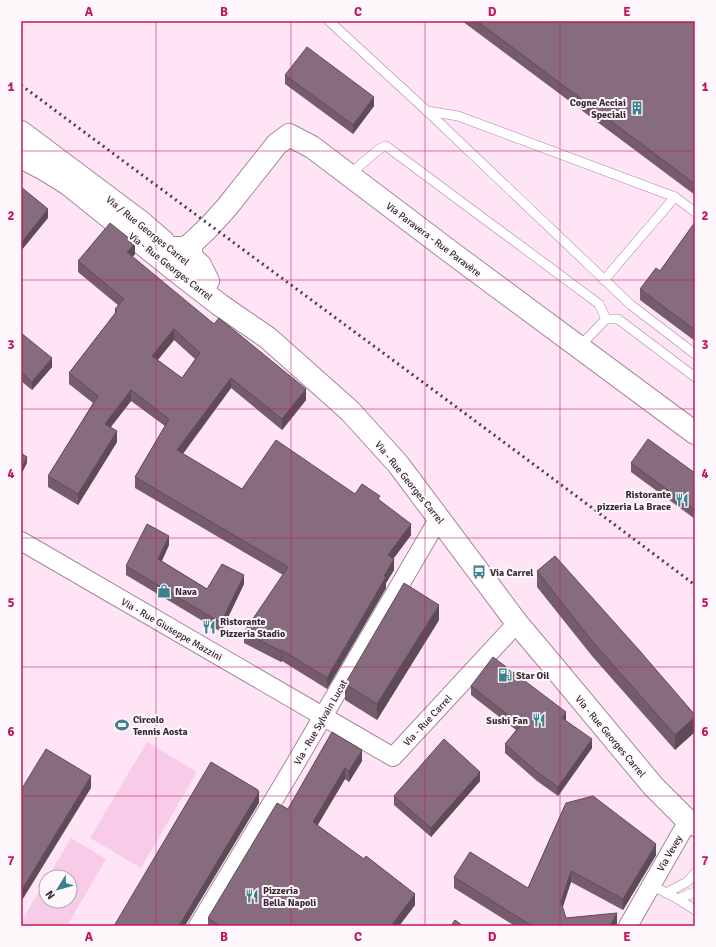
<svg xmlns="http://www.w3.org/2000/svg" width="716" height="947" viewBox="0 0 716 947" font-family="Signika,sans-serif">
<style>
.green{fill:#f8cce9}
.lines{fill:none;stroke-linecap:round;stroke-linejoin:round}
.lane-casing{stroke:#a5889b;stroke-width:10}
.street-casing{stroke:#a5889b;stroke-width:20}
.secondary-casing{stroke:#a5889b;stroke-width:24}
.lane{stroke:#fff;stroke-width:9}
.street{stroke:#fff;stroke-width:18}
.secondary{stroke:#fff;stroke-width:22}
.rail{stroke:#4a3d46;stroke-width:3;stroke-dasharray:2 4;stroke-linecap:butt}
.wall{fill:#745c6c;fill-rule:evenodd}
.shaded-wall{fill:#5e4b58}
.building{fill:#876b7e;stroke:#5e4b58;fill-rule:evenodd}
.grid{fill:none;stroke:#c2185b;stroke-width:1;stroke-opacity:0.55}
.labels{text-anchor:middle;stroke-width:4;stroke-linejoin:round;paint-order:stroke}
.poi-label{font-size:10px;font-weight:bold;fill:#362a32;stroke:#fef8fc;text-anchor:start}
.street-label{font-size:10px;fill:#362a32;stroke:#fef8fc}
.neatline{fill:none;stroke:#c2185b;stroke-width:1.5}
.grid-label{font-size:13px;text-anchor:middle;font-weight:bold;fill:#c2185b}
</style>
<rect width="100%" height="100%" fill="#fee4f5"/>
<g class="green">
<polygon points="147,742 197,772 141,868 90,838"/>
<polygon points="71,838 106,859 67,926 26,926 21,922 46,880 46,901 70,901 70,877 48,877"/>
</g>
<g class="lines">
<g class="lane-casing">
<g id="lane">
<polyline points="329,21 427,111 631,305 695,354"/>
<polyline points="427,111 458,116 675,197 695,212"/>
<polyline points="349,175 379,149 386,146 599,304 606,319"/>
<polyline points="604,280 675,197"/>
<polyline points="579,347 606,319 618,319 695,377"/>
<polyline points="651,885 678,899 695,910"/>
<polyline points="666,893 687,882 695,873"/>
<polyline points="678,899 695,892"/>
</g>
</g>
<g class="street-casing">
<g id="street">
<polyline points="21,541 393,757 517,623"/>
<polyline points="198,926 294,766 439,518"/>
<polyline points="628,926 688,821"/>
</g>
</g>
<g class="secondary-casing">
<g id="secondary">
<polyline points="21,132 141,222 163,241"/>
<polyline points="21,157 44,169 68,184 176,271 220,305 268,338 350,411 398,464 517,623 554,667 653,786 688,821 695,825"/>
<polyline points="146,236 154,243 166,248 185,248 191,244 210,226 227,207 277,144 289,135 312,147 452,253 695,433"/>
<polyline points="191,244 191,253 194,260 200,265 208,281"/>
</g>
</g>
<use href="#lane" class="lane"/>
<use href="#street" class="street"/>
<use href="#secondary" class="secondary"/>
<path class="rail" d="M 21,85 C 245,252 472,417 695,585"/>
</g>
<g class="wall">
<polygon points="462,21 695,21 695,195"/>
<polygon points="285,75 374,106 353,134 285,84"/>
<polygon points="695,222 695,341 640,300 640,289 660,271"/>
<path d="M 135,254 L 132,257 L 306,400 L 282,430 L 231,388 L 183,454 L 242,489 L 355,494 L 380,501 L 411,535 L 393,559 L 394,570 L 386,583 L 386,588 L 327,689 L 282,661 L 281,662 L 244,643 L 244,632 L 283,575 L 135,488 L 135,477 L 165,426 L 131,401 L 111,427 L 117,442 L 78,505 L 48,487 L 48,476 L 93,403 L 69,384 L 69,373 L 115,313 L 115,309 L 119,306 L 78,272 L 78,261 ZM 174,340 L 195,359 L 182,378 L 158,360 Z"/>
<polygon points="21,333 52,367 32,390 21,381"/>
<polygon points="631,463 695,473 695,519 631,472"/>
<polygon points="169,545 162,561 207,589 244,584 221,632 126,575 126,566"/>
<polygon points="537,571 695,715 675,750 592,656 537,587"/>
<polygon points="439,620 377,720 345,700 345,684"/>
<polygon points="471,686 566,721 592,748 558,796 537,781 505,753 505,744 516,730 471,695"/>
<polygon points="332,732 362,761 349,782 345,779 317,826 415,905 399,926 208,926 208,918 288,809"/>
<polygon points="480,781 431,837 394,805 394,796"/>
<polygon points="566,803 656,855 623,910 571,882 562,907 566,918 617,924 616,926 515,926 454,888 454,877 528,888"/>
</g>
<g class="shaded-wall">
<polygon points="374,97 374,106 353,134 353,125"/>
<polygon points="48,209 48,218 21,251 21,243"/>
<polygon points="135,243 135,254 127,263 127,252"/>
<polygon points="174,329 174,340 152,366 152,356"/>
<polygon points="52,358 52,367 32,390 32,382"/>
<polygon points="231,378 231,388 177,461 177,450"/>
<polygon points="306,389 306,400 282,430 282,419"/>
<polygon points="131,390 131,401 105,434 105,424"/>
<polygon points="117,431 117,442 78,505 78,494"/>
<polygon points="27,457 27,463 21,475 21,469"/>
<polygon points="411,524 411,535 388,566 388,555"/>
<polygon points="169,536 169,545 158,568 158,559"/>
<polygon points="394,559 394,570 386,583 386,588 327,689 327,678"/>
<polygon points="244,575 244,584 221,632 221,623"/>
<polygon points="439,605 439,620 377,720 377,704"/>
<polygon points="282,650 282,661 281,662 281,651"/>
<polygon points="566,712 566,721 562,718"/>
<polygon points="695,717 695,732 675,750 675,735"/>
<polygon points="592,739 592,748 558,796 558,787"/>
<polygon points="362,750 362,761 349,782 349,771"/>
<polygon points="345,768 345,779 313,833 313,822"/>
<polygon points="480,772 480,781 431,837 431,828"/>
<polygon points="91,776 91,788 21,902 21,891"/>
<polygon points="258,790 258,794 259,792 259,803 185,926 179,926"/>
<polygon points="656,844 656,855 623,910 623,899"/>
<polygon points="571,871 571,882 561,913 561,902"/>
<polygon points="415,894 415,905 399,926 391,926"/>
<polygon points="617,913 617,924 616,926 610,926"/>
</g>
<g class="building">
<polygon points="477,21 695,21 695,184"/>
<polygon points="307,47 374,97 353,125 285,75"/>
<polygon points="21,187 48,209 21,243"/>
<polygon points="695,222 695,330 640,289 656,268 660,271"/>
<path d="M 110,223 L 135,243 L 127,252 L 214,324 L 219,318 L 306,389 L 282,419 L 231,378 L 177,450 L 242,489 L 276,440 L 355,494 L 362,484 L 380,496 L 378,499 L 411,524 L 388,555 L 394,559 L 384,576 L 386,577 L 327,678 L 282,650 L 281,651 L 244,632 L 288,567 L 135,477 L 169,419 L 131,390 L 105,424 L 117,431 L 78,494 L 48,476 L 98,396 L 69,373 L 117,311 L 115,309 L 124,299 L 78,261 ZM 174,329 L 200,353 L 182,378 L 152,356 Z"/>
<polygon points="21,333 52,358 32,382 21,372"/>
<polygon points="648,439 695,473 695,510 631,463"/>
<polygon points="21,453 27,457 21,469"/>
<polygon points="147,524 169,536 158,559 207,589 222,564 244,575 221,623 126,566"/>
<polygon points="555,556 639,650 695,715 695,717 675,735 592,641 537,571"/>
<polygon points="404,583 439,605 377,704 345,684"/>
<polygon points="493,657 566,712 562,718 592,739 558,787 537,772 505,744 521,725 471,686"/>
<polygon points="332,732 362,750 349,771 345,768 313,822 364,859 366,856 415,894 391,926 220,926 208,918 277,803 288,809"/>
<polygon points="444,739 480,772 431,828 394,796"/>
<polygon points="46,749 91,776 21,891 21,790"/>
<polygon points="211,762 258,790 258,791 259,792 179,926 114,926"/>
<polygon points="593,796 656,844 623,899 571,871 561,902 566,918 617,913 610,926 532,926 454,877 470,852 528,888 566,803"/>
<polygon points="455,920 463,926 451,926"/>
</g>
<path class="grid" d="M 156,21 L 156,926M 291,21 L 291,926M 425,21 L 425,926M 560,21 L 560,926M 21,151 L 695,151M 21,280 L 695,280M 21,409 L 695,409M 21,538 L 695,538M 21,667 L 695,667M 21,796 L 695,796"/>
<defs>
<g id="building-bare" transform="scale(1.08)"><path d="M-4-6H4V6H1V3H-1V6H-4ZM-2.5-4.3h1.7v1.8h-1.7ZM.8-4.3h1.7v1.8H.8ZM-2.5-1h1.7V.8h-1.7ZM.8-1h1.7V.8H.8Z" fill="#3c818e" stroke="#fef8fc" stroke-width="2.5" paint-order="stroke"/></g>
<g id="restaurant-bare" transform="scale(1.08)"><path d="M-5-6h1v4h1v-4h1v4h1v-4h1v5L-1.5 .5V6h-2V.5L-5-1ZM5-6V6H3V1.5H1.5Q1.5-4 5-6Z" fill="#3c818e" stroke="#fef8fc" stroke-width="2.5" paint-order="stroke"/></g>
<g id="bus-bare" transform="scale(1.08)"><path d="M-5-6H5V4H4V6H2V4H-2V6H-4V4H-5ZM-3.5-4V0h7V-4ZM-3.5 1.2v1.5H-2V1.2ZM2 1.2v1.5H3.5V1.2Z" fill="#3c818e" stroke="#fef8fc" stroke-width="2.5" paint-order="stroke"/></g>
<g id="shop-bare" transform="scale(1.08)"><path d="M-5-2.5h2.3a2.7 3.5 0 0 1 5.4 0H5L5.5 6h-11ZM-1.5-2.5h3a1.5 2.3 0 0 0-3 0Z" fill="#3c818e" stroke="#fef8fc" stroke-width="2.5" paint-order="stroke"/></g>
<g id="fuel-bare" transform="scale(1.08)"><path d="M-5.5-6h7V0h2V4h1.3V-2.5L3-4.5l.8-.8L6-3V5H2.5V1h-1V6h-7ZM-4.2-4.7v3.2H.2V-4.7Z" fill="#3c818e" stroke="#fef8fc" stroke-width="2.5" paint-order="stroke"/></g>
<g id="stadium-bare" transform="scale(1.08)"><path d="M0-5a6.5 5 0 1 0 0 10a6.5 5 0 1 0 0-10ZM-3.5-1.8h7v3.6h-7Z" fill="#3c818e" stroke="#fef8fc" stroke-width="2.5" paint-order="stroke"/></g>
</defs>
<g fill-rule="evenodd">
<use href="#building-bare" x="637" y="108"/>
<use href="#restaurant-bare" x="682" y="500"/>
<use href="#bus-bare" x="479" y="572"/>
<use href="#shop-bare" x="164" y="591"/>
<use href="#restaurant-bare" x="209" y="627"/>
<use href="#fuel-bare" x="505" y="675"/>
<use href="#restaurant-bare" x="539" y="720"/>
<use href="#stadium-bare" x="122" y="725"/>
<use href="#restaurant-bare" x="252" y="896"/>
</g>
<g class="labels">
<g class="poi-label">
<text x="626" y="106" text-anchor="end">Cogne Acciai<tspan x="626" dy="12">Speciali</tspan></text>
<text x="671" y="498" text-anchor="end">Ristorante<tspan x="671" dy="12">pizzeria La Brace</tspan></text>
<text x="490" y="576">Via Carrel</text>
<text x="175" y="595">Nava</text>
<text x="220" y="625">Ristorante<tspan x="220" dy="12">Pizzeria Stadio</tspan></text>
<text x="516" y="679">Star Oil</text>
<text x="133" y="723">Circolo<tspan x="133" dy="12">Tennis Aosta</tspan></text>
<text x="528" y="724" text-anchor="end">Sushi Fan</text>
<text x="263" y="894">Pizzeria<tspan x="263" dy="12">Bella Napoli</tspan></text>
</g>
<g class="street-label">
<text transform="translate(148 230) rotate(39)" y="4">Via / Rue Georges Carrel</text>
<text transform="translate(434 239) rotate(37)" y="4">Via Paravera - Rue Paravère</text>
<text transform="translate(171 266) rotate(38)" y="4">Via - Rue Georges Carrel</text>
<text transform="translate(410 482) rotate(51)" y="4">Via - Rue Georges Carrel</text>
<text transform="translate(172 629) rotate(30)" y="4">Via - Rue Giuseppe Mazzini</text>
<text transform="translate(427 720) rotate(-47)" y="4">Via - Rue Carrel</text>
<text transform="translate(320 722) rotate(-60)" y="4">Via - Rue Sylvain Lucat</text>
<text transform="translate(611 736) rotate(50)" y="4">Via - Rue Georges Carrel</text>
<text transform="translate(669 853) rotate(-60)" y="4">Via Vevey</text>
</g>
</g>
<rect width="716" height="947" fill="none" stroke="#fef8fc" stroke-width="44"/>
<g transform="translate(58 889) rotate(233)"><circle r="19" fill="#fef8fc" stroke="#aea6ab"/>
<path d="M0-3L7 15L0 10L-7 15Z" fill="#3c818e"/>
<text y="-6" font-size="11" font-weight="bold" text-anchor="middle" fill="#362a32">N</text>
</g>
<rect x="22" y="22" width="672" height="903" class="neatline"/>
<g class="grid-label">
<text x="89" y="16">A</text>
<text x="224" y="16">B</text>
<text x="358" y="16">C</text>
<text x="492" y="16">D</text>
<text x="627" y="16">E</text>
<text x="11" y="91">1</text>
<text x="705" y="91">1</text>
<text x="11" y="220">2</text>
<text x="705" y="220">2</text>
<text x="11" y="349">3</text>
<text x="705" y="349">3</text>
<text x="11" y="478">4</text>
<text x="705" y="478">4</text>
<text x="11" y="607">5</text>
<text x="705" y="607">5</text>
<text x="11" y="736">6</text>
<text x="705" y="736">6</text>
<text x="11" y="865">7</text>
<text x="705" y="865">7</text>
<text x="89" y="941">A</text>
<text x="224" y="941">B</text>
<text x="358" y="941">C</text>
<text x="492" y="941">D</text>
<text x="627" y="941">E</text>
</g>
</svg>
